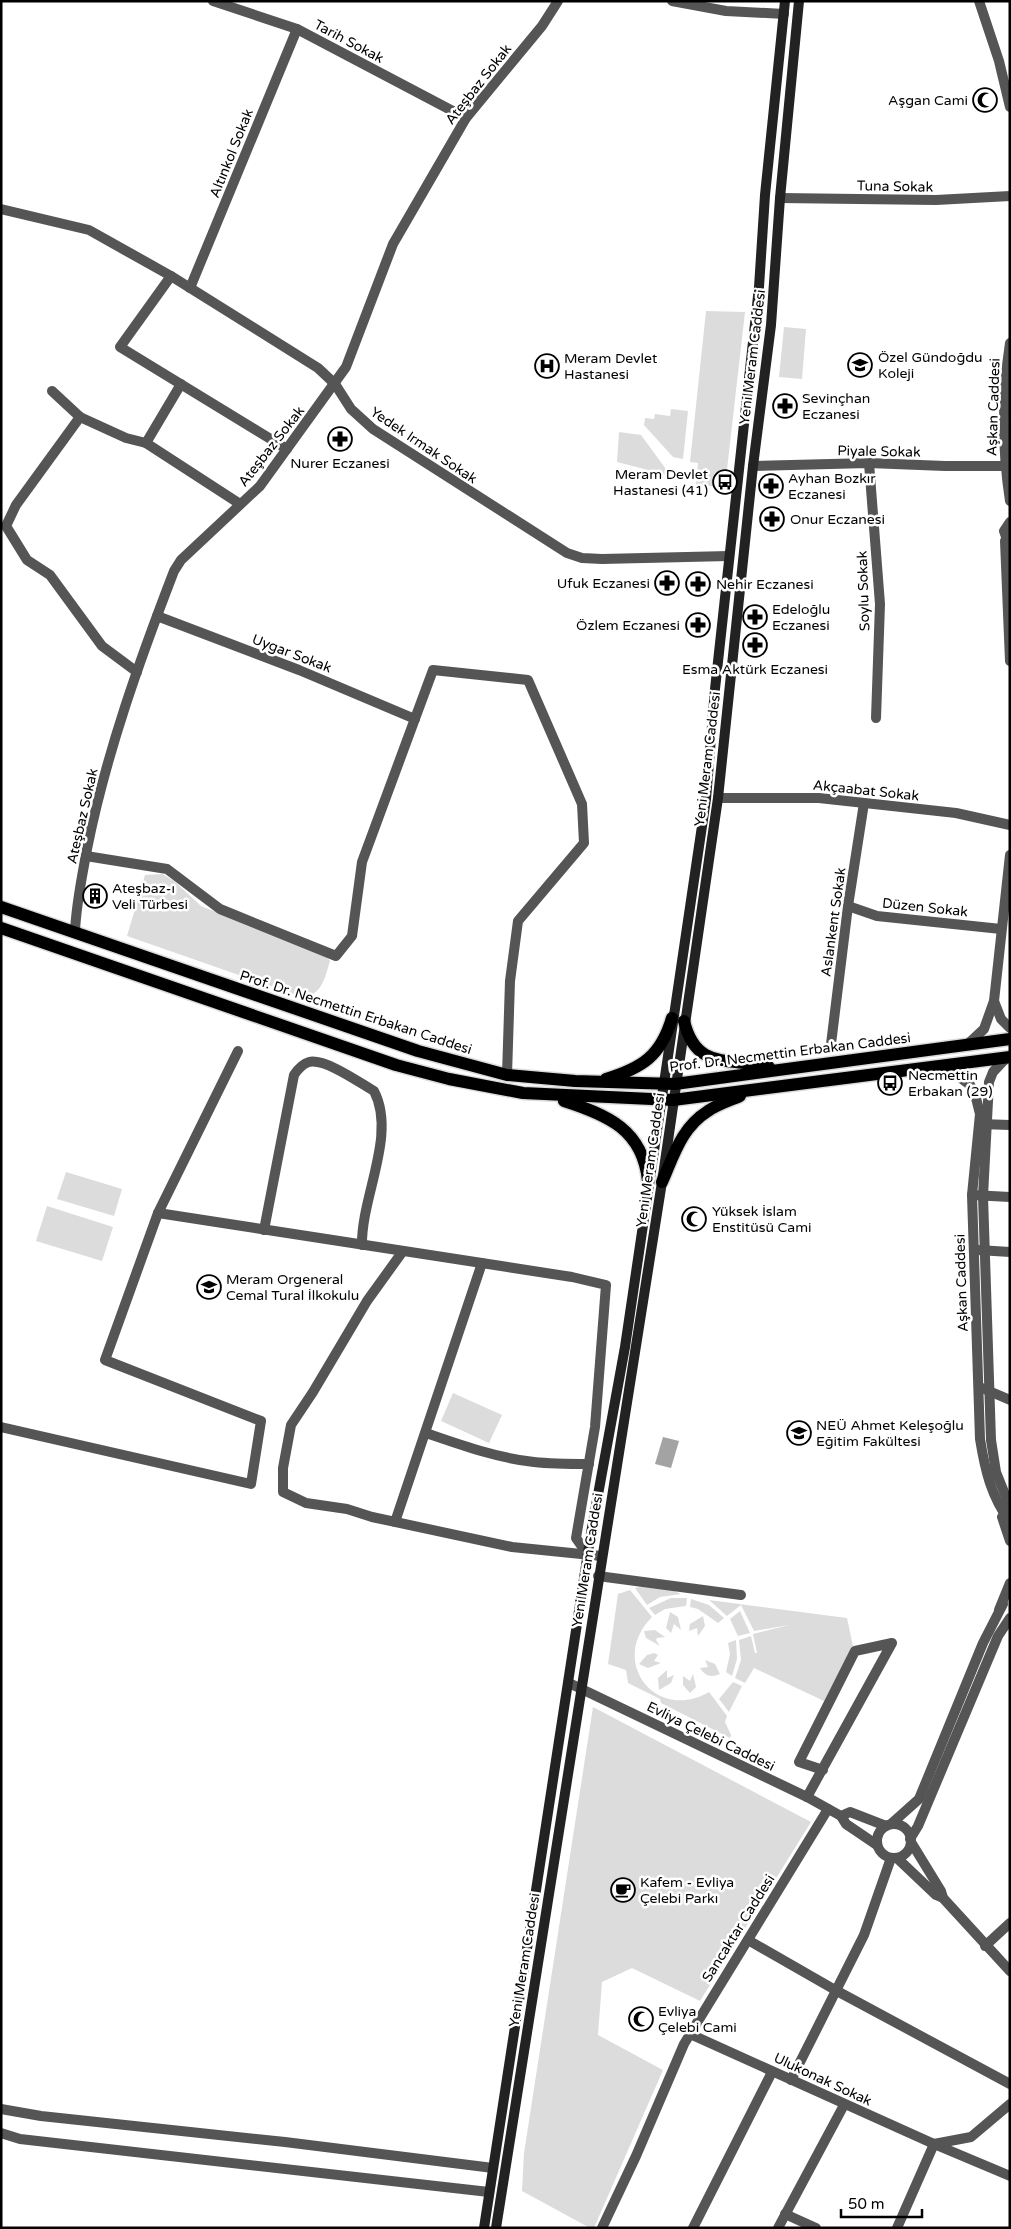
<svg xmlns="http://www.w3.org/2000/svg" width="1011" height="2229" viewBox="0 0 1011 2229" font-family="'Varela Round',sans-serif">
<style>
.green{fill:#dcdcdc}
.water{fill:#a3a3a3}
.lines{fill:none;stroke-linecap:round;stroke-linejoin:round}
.primary-casing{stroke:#dbdbdb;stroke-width:15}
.minor{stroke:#555;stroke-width:10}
.tertiary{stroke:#555;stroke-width:10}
.secondary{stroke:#222;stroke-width:10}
.primary{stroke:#000;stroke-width:12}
.labels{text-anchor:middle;stroke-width:5;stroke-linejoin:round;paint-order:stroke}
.street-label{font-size:14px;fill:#000;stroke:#fff}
.poi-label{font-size:14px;fill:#000;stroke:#fff;text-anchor:start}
</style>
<rect width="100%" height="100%" fill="#fff"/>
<g class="green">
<polygon points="706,311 745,312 725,487 696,485 698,463 690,462"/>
<polygon points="784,327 806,329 802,379 779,377"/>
<polygon points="671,409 688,411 683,459 673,457 644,425 645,418 654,419 655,414 670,416"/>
<polygon points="619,432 641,435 671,476 617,462"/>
<path d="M 162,874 L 174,881 L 201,906 L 326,956 L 330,961 C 325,977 323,992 305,998 L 127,936 L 145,875 Z"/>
<polygon points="66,1172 122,1189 114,1216 57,1199"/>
<polygon points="47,1206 113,1227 102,1261 36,1241"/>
<polygon points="453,1393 502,1415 489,1443 441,1421"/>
<polygon points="644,1586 670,1589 681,1594 660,1597 647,1605 635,1588"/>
<path d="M 630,1590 L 652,1617 C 608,1661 656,1723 709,1692 L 727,1716 L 725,1722 L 731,1735 L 730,1738 L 661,1703 L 660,1699 L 628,1683 L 626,1670 L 608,1664 L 618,1594 Z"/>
<polygon points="671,1598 687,1598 686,1606 665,1609 655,1615 649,1608"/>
<polygon points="691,1599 709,1605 724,1618 718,1623 698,1609 690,1607"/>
<polygon points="709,1600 847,1618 853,1646 824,1701 754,1668 745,1683 735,1678 741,1660 739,1640 751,1636 755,1653 757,1653 753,1634 789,1625 754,1631 741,1605 727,1616"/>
<polygon points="740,1611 750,1633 738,1636 730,1619"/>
<polygon points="670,1612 678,1617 681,1630 674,1624 671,1633 666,1628"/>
<polygon points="703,1616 705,1626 698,1636 697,1628 689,1631 690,1624"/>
<polygon points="655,1630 665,1637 657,1638 656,1640 660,1646 646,1638 644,1631"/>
<polygon points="736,1640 737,1659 732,1676 726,1672 730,1654 728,1643"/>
<polygon points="654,1653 658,1655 654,1661 661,1663 648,1668 639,1664 647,1655"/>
<path d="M 705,1660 L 715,1664 L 720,1674 C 711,1678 705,1676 700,1668 L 708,1667 Z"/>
<polygon points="667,1670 667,1678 674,1675 671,1683 659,1690 658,1678"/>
<polygon points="693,1674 696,1687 690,1693 683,1685 683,1676 690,1681"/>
<polygon points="733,1682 742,1686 729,1712 719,1699"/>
<polygon points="593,1707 811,1822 700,2001 632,1968 602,1982 598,2035 663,2070 594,2228 590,2228 522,2191 524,2153"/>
</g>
<polygon class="water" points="663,1437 679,1441 671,1468 655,1464"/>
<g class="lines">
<g class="primary-casing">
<g id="primary">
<polyline points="1,907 418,1051 507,1075 575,1081 675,1084 1010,1039"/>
<polyline points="1,928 396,1065 449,1079 523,1093 673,1100 1010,1057"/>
<path d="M 684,1021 C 696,1071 729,1057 769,1067"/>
<path d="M 606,1079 C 642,1068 661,1056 672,1018"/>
<path d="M 564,1101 C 608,1115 643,1130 648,1181"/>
<path d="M 662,1182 C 674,1155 681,1128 708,1111 C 718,1104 729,1101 740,1096"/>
</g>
</g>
<g class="minor">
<polyline points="213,1 297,29 466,118"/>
<polyline points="672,1 726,11 784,14"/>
<polyline points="780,198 936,200 1010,196"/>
<polyline points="1,209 89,230 171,276 318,368 335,384 351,409 373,429 567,553 582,558 602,559 729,556"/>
<polyline points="171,276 120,347 287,449"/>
<polyline points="190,288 297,29"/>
<polyline points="181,384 146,443 240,504"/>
<polyline points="52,391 80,417 16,505 6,526 27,560 50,575 102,646 137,672"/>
<polyline points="80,417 126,438 146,443"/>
<polyline points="869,463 880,604 876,718"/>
<polyline points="753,466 869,463 945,466 1005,466"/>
<polyline points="157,616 299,670 415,719"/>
<polyline points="718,798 819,798 956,813 1010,825"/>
<polyline points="86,856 167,869 220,909 336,956 352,936 362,862 433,670 528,680 582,804 584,843 518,921 510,981 507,1075"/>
<polyline points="848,906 877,916 1001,929"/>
<path d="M 75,932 C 76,904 82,877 87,849 C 106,754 139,662 174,571 L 181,560 L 260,486 L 346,367 L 393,244 L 466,118 L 542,26 L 558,1"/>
<polyline points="831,1044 848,906 864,803"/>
<polyline points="980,1124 1010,1125"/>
<polyline points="972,1195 1010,1197"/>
<polyline points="158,1213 572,1277 606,1285 595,1427 576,1538 588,1555"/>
<path d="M 264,1230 L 294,1075 C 298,1069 302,1064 309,1062 C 325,1058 360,1083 374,1091 C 397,1135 361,1197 362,1245"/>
<polyline points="978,1250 1010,1252"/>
<polyline points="403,1251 367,1301 313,1392 291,1425 283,1468 283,1492 306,1503 347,1509 372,1517 512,1547 601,1556"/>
<polyline points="982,1388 1010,1400"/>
<polyline points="1,1427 251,1484 261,1421 105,1360 158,1213 238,1051"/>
<path d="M 426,1433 C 461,1445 497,1458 534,1462 C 552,1464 571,1464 589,1464"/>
<polyline points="395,1522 482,1263"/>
<polyline points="598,1576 741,1595"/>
<polyline points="807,1797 892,1643 855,1651 799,1762 823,1770"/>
<polyline points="891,1824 919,1799 983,1643 1003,1604"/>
<polyline points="910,1839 918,1826 998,1636 1010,1618"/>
<polyline points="748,1940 837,1991 1010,2084"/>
<polyline points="985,1946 1010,1923"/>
<polyline points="690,2034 934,2144 971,2137 1010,2104"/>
<polyline points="791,2080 864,1935 891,1858"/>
<polyline points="1,2109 41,2116 285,2142 493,2168"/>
<polyline points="1,2133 20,2139 489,2192"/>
<polyline points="785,2214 816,2228"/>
<polyline points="693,2228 772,2072"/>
<polyline points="778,2228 844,2105"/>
<polyline points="897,2228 934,2144 1010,2176"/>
</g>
<g class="tertiary">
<polyline points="979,1 999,61 1010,107"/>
<path d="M 1010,343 C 1002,395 1002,449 1010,501"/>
<polyline points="1005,541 1010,661"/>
<polyline points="1009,545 1004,531 1010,522"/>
<polyline points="994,1001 1001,1019 1010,1028"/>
<polyline points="968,1044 984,1029 994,1001 1010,855"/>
<polyline points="1007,1057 993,1072 989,1082 983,1196 991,1440 996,1472 1010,1507"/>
<path d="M 938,1068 L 954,1073 L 970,1085 L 975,1094 L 980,1114 L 972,1195 L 980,1439 C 985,1470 991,1496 1010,1522"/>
<polyline points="1002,1517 1010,1541"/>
<polyline points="999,1610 1010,1583"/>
<polyline points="569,1683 807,1797 841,1816 846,1824 877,1845"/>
<polyline points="841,1816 850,1812 886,1826"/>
<circle cx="894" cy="1841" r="17"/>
<polyline points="911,1842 941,1891 943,1898"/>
<polyline points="897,1858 936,1895 943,1898 1010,1971"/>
<polyline points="602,2228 636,2156 684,2044 828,1809"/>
</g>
<g class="secondary">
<polyline points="484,2228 591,1533 625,1347 706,799 715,689 759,287 765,195 785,1"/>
<polyline points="496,2228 662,1182 718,798 753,466 771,325 780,198 799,1"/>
</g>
<use href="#primary" class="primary"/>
</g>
<defs>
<g id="mosque-ring" transform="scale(1.25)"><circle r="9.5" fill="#fff" stroke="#000" stroke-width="1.5"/><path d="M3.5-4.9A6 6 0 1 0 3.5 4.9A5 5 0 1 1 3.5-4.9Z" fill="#000"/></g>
<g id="school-ring" transform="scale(1.25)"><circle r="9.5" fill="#fff" stroke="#000" stroke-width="1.5"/><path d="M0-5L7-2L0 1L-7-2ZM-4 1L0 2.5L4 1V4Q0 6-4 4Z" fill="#000"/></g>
<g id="hospital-ring" transform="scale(1.25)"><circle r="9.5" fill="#fff" stroke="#000" stroke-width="1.5"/><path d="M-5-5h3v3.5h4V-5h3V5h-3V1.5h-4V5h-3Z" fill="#000"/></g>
<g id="pharmacy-ring" transform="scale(1.25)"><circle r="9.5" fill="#fff" stroke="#000" stroke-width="1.5"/><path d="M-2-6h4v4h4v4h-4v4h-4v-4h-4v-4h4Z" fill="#000"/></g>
<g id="bus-ring" transform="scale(1.25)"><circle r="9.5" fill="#fff" stroke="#000" stroke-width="1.5"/><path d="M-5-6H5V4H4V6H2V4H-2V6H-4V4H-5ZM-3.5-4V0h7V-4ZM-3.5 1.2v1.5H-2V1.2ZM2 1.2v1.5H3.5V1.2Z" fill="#000"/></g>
<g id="building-ring" transform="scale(1.25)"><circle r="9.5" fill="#fff" stroke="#000" stroke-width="1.5"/><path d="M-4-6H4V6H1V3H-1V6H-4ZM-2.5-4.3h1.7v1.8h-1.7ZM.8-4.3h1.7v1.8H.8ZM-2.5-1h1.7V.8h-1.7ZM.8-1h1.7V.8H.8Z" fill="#000"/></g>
<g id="university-ring" transform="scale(1.25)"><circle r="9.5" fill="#fff" stroke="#000" stroke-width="1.5"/><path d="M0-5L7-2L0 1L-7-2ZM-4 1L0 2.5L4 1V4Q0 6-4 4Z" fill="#000"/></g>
<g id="cafe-ring" transform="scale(1.25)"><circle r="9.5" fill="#fff" stroke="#000" stroke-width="1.5"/><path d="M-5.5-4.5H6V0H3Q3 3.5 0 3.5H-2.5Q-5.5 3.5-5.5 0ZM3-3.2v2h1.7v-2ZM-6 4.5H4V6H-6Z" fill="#000"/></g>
</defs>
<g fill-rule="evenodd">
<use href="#mosque-ring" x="985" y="100"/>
<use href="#school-ring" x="860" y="365"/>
<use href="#hospital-ring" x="547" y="366"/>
<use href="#pharmacy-ring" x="785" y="406"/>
<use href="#pharmacy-ring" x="340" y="439"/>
<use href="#bus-ring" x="725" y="482"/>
<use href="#pharmacy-ring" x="771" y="486"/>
<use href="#pharmacy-ring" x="772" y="519"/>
<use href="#pharmacy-ring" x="667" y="583"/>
<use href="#pharmacy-ring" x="698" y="584"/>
<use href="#pharmacy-ring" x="755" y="617"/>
<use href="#pharmacy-ring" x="698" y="625"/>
<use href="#pharmacy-ring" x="755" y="645"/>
<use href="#building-ring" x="95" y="896"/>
<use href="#bus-ring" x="890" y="1083"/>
<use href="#mosque-ring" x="694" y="1219"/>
<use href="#school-ring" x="209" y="1287"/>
<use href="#university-ring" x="799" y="1433"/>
<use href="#cafe-ring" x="623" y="1890"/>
<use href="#mosque-ring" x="641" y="2019"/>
</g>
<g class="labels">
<g class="street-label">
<text transform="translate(349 41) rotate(28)" y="5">Tarih Sokak</text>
<text transform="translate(478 84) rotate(-52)" y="5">Ateşbaz Sokak</text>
<text transform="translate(231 153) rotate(-68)" y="5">Altınkol Sokak</text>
<text transform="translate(895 186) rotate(1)" y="5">Tuna Sokak</text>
<text transform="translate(752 357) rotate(-83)" y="5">Yeni Meram Caddesi</text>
<text transform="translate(993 407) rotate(-88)" y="5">Aşkan Caddesi</text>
<text transform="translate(424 445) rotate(34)" y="5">Yedek Irmak Sokak</text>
<text transform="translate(271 446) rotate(-52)" y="5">Ateşbaz Sokak</text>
<text transform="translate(879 451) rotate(1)" y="5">Piyale Sokak</text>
<text transform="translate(863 591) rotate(-92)" y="5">Soylu Sokak</text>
<text transform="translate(292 653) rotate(21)" y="5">Uygar Sokak</text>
<text transform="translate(707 759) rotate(-83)" y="5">Yeni Meram Caddesi</text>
<text transform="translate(866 790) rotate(6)" y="5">Akçaabat Sokak</text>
<text transform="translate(82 816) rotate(-77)" y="5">Ateşbaz Sokak</text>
<text transform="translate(925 907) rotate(6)" y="5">Düzen Sokak</text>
<text transform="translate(833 922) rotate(-82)" y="5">Aslankent Sokak</text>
<text transform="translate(356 1012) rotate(18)" y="5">Prof. Dr. Necmettin Erbakan Caddesi</text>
<text transform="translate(790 1052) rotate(-7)" y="5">Prof. Dr. Necmettin Erbakan Caddesi</text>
<text transform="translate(650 1160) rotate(-82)" y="5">Yeni Meram Caddesi</text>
<text transform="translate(961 1283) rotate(-92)" y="5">Aşkan Caddesi</text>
<text transform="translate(587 1560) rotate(-81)" y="5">Yeni Meram Caddesi</text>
<text transform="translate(711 1736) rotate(26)" y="5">Evliya Çelebi Caddesi</text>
<text transform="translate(738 1928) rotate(-58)" y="5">Sancaktar Caddesi</text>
<text transform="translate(524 1960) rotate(-81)" y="5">Yeni Meram Caddesi</text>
<text transform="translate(823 2079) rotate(25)" y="5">Ulukonak Sokak</text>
</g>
<g class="poi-label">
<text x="968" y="105" text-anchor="end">Aşgan Cami</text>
<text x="878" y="362">Özel Gündoğdu<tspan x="878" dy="16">Koleji</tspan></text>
<text x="564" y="363">Meram Devlet<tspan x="564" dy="16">Hastanesi</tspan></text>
<text x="802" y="403">Sevinçhan<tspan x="802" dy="16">Eczanesi</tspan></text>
<text x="340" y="468" text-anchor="middle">Nurer Eczanesi</text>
<text x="708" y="479" text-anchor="end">Meram Devlet<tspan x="708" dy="16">Hastanesi (41)</tspan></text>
<text x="788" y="483">Ayhan Bozkır<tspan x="788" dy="16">Eczanesi</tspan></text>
<text x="790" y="524">Onur Eczanesi</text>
<text x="650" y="588" text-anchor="end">Ufuk Eczanesi</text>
<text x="716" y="589">Nehir Eczanesi</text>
<text x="772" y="614">Edeloğlu<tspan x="772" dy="16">Eczanesi</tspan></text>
<text x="680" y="630" text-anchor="end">Özlem Eczanesi</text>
<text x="755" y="674" text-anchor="middle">Esma Aktürk Eczanesi</text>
<text x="112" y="893">Ateşbaz-ı<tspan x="112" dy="16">Veli Türbesi</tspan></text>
<text x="908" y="1080">Necmettin<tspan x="908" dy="16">Erbakan (29)</tspan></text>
<text x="712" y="1216">Yüksek İslam<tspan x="712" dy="16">Enstitüsü Cami</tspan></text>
<text x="226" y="1284">Meram Orgeneral<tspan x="226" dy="16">Cemal Tural İlkokulu</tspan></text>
<text x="816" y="1430">NEÜ Ahmet Keleşoğlu<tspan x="816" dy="16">Eğitim Fakültesi</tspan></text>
<text x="640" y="1887">Kafem - Evliya<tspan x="640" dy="16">Çelebi Parkı</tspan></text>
<text x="658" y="2016">Evliya<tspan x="658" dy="16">Çelebi Cami</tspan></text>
</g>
</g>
<rect width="1011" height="2229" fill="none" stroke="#000000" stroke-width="5"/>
<path d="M841 2209v8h81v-8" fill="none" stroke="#000000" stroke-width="2.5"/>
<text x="848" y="2209" font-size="15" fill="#000000" stroke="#ffffff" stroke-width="4" paint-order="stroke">50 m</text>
</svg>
